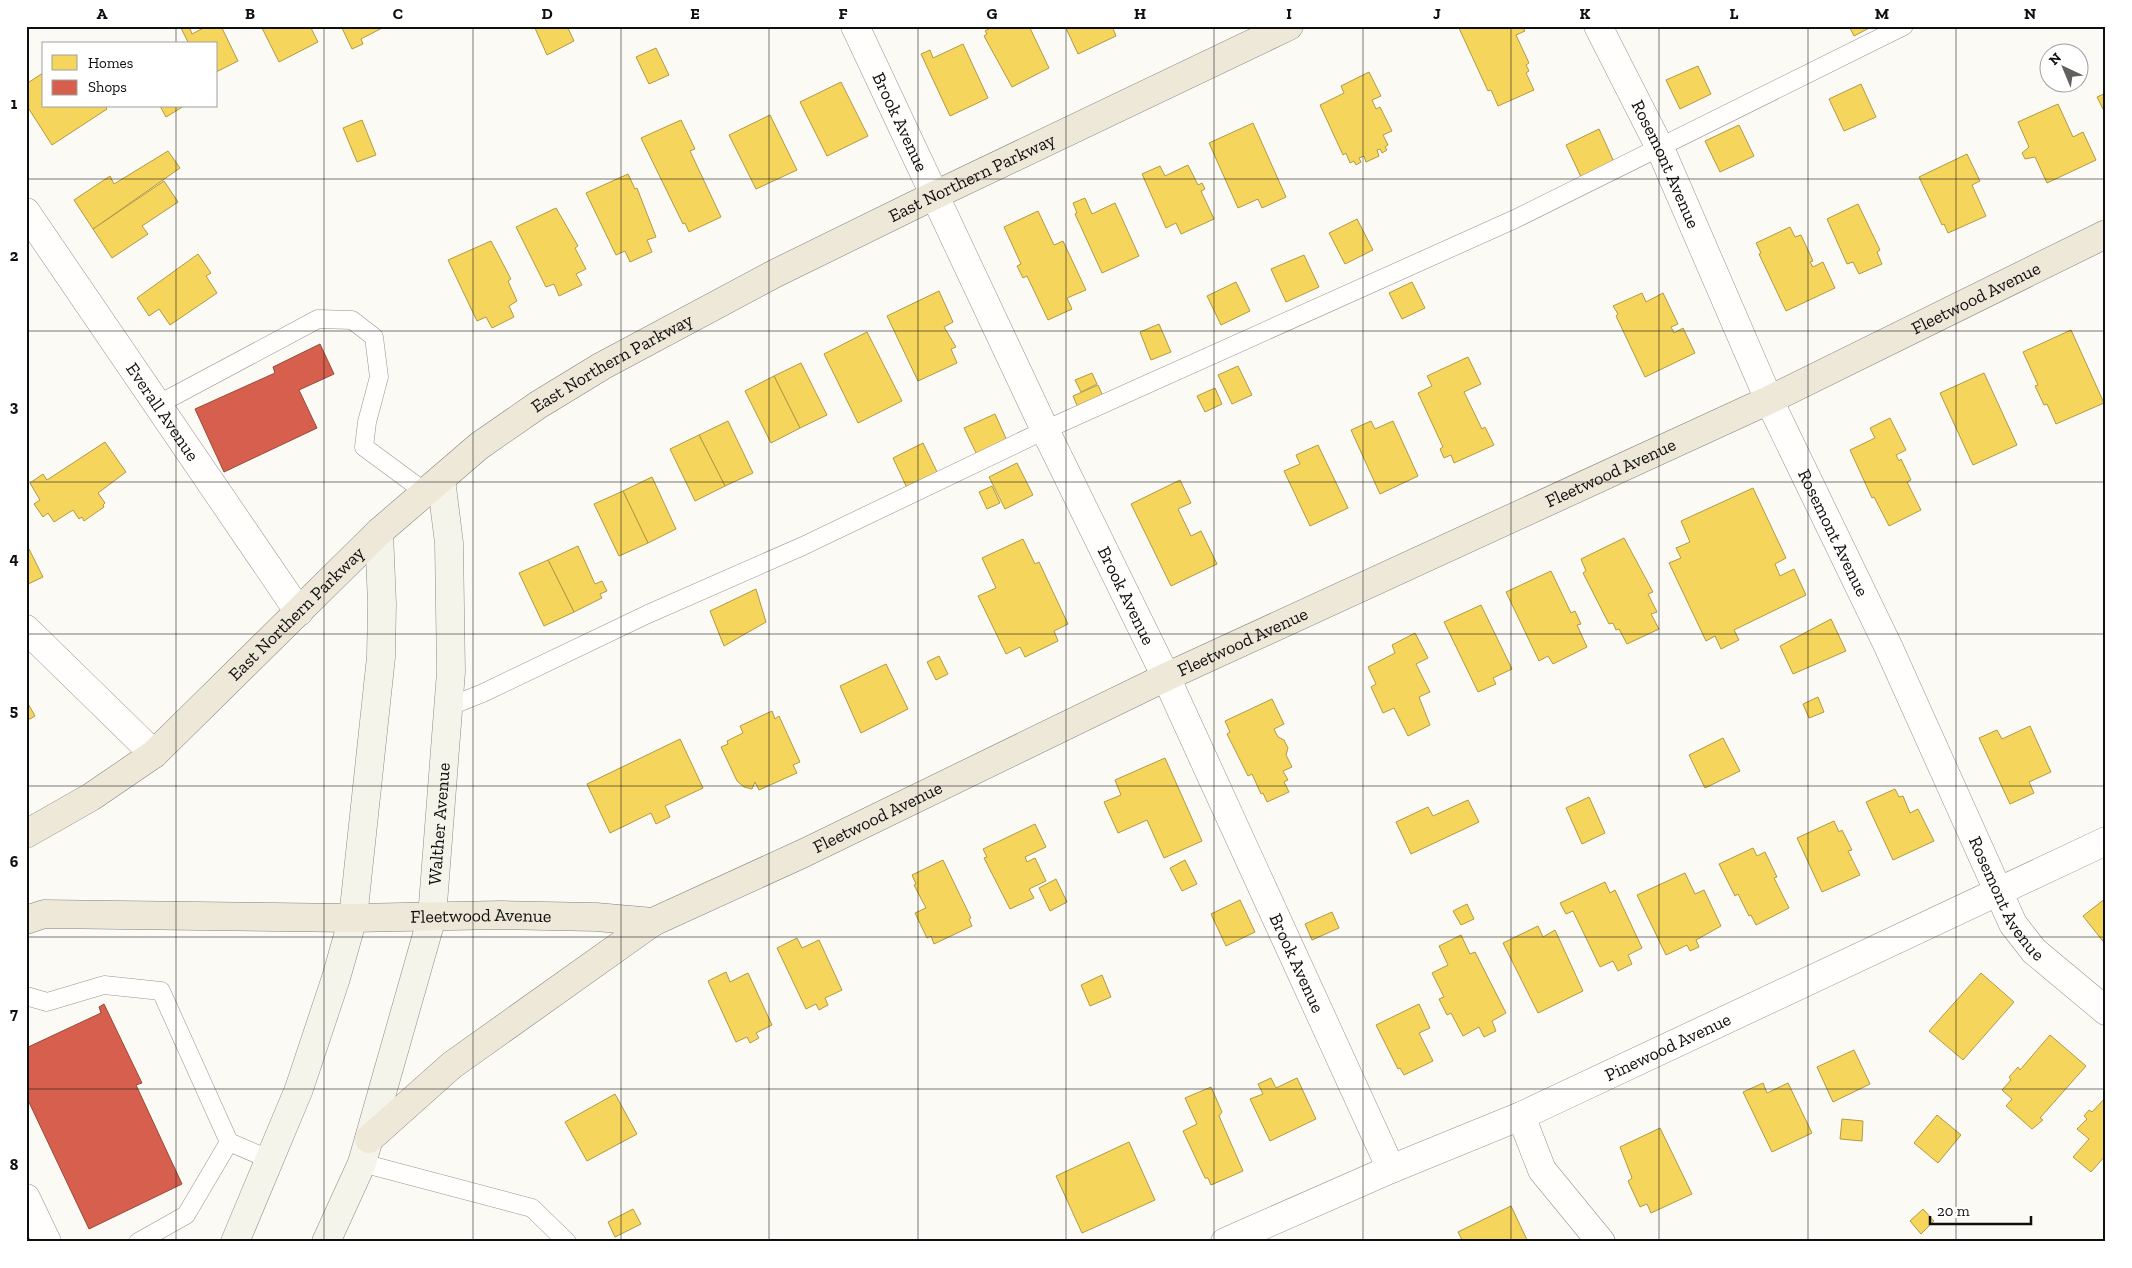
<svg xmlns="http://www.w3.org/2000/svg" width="2132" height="1268" viewBox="0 0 2132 1268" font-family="'Zilla Slab',serif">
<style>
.homes{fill:#f6d55c;stroke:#b19a45}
.shops{fill:#d6604d;stroke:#9a483a}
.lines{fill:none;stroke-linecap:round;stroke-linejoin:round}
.service-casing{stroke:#969592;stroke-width:19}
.minor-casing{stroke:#969592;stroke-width:29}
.secondary-casing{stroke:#8c8b89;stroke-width:29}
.primary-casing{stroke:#83827f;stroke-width:29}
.service{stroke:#fffefd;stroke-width:18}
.minor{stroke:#fffefd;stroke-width:28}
.secondary{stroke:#f5f4eb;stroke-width:28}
.primary{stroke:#eee8d9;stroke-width:28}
.grid{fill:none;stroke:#0f0f0f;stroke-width:1;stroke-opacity:0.55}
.labels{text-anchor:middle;stroke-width:5;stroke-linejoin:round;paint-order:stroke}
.street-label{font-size:18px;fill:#0f0f0f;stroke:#fff}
.neatline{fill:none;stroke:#0f0f0f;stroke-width:2}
.grid-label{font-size:16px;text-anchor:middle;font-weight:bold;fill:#0f0f0f}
</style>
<rect width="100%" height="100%" fill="#fcfaf4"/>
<g class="homes">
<polygon points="189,26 192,34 207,26 221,26 238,61 216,72 216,44 184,44 188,42 181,28"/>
<polygon points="261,26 310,26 318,42 279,62"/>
<polygon points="341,26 386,26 361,39 363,44 352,49"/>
<polygon points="534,26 567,26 574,41 547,55"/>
<polygon points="994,26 1029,26 1049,68 1012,87 984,36 987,34 985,31"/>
<polygon points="1065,26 1112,26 1116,36 1078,54"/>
<polygon points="1458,26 1522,26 1525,31 1516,35 1529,63 1526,65 1529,71 1526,73 1534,90 1498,106 1491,90 1488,91"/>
<polygon points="1849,26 1873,26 1854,36"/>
<polygon points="963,44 988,98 950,116 921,54 930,50 933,58"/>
<polygon points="656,48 669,75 649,84 636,57"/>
<polygon points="1698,66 1711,94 1680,109 1666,80"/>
<polygon points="1369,72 1381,96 1372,100 1376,109 1380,107 1392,131 1383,135 1388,145 1385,147 1387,150 1382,153 1380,149 1377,150 1379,156 1366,162 1364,156 1359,158 1361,162 1356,165 1354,161 1350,163 1346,153 1343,155 1320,105 1344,93 1341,86"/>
<polygon points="43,73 44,106 105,106 107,109 52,145 27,106 29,105 26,100 26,84"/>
<polygon points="841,82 868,136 827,156 800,102"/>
<polygon points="1861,84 1876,117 1844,131 1829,99"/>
<polygon points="2106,93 2106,115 2097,97"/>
<polygon points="2058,104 2073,137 2083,132 2096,160 2047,183 2035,157 2025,159 2022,153 2029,147 2018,122"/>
<polygon points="160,106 184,106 166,117"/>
<polygon points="770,115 797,170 756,189 729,135"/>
<polygon points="362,120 376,155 357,162 343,128"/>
<polygon points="681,120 695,149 690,151 721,217 689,232 685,223 683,224 641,138"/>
<polygon points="1253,123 1286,197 1262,208 1258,199 1238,208 1209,143"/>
<polygon points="1739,125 1754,156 1720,172 1705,141"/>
<polygon points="1599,129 1614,162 1581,177 1566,145"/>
<polygon points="168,151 180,168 93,229 74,200 110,176 114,184"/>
<polygon points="1967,154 1980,181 1972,185 1986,216 1948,233 1944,224 1942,225 1919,177"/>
<polygon points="1188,165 1198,185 1202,183 1205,189 1201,191 1214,219 1181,234 1176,223 1166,228 1142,174 1160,166 1165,176"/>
<polygon points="628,174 635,189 637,188 656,237 647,240 652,252 630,262 625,251 616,255 586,193"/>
<polygon points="164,181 178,202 142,226 148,234 112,258 93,229"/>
<polygon points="1085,198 1092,214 1115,203 1139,256 1102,273 1075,214 1077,213 1073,203"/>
<polygon points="1858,204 1880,250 1877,252 1882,264 1859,274 1853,262 1847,264 1827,219"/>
<polygon points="556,208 578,246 575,248 586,269 576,274 582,285 559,296 554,284 546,287 516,227"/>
<polygon points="1038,211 1054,245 1063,241 1086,290 1067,298 1072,309 1048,320 1027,276 1023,278 1017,266 1021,264 1004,227"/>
<polygon points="1357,219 1373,250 1345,264 1329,233"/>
<polygon points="1790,227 1795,237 1801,235 1813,261 1810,262 1813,267 1823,262 1835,288 1786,311 1759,254 1761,253 1756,243"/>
<polygon points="491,241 511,279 508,281 517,301 509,306 514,317 492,328 486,317 477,321 448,260"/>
<polygon points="198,254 211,273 206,276 217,293 170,325 159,309 149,316 137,298"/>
<polygon points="1304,255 1319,287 1286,302 1271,269"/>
<polygon points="1236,282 1250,311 1221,325 1207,296"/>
<polygon points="1412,282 1425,308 1402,319 1389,293"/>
<polygon points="939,291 953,322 944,327 956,347 951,349 957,363 918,381 887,316"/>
<polygon points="1642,293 1646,302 1663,293 1678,324 1671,327 1674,333 1683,328 1695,353 1645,377 1616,316 1618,314 1613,306"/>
<polygon points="1159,324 1171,352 1151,360 1140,332"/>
<polygon points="2071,330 2104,403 2056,424 2047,404 2044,405 2035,386 2038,385 2023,352"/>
<polygon points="867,332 902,401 858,423 824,354"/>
<polygon points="1468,357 1481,384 1464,392 1482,429 1485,427 1494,445 1454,463 1451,455 1444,458 1440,449 1443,447 1418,393 1432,386 1427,376"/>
<polygon points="801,363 827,415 800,428 774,376"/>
<polygon points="1238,366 1252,395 1232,404 1218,375"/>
<polygon points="1092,373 1097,384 1081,392 1075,380"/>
<polygon points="1984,373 2017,445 1973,465 1940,393"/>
<polygon points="774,376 800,428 771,443 745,391"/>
<polygon points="1098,385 1105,401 1080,412 1073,396"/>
<polygon points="1215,388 1222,404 1205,412 1197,396"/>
<polygon points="995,414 1008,443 978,457 964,428"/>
<polygon points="1890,418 1906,450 1896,455 1899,461 1901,459 1911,480 1907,482 1921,510 1889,526 1874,497 1872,498 1850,450 1875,438 1870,428"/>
<polygon points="728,421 753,473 725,486 699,435"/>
<polygon points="1371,421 1375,429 1393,421 1418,476 1380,494 1351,430"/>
<polygon points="699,435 725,486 695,501 670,449"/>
<polygon points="105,442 126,472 98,493 105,503 103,505 104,507 84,521 82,517 79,519 73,510 54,522 48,513 43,517 34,504 40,500 30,483 43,474 47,480"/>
<polygon points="923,443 939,476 908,490 893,458"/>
<polygon points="1318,445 1348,508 1310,526 1284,471 1300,464 1296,455"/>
<polygon points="1017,463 1033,495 1005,509 989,477"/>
<polygon points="652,477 676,529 648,543 623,491"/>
<polygon points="1180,480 1191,503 1178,509 1191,536 1201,531 1217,564 1171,586 1131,504"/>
<polygon points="992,486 1000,503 987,509 979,492"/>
<polygon points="1753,488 1786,558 1775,564 1780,576 1794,569 1806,595 1734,630 1739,640 1721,649 1715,636 1706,641 1669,563 1681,558 1676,548 1690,542 1681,521"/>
<polygon points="623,491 648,543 619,556 594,504"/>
<polygon points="1624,538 1653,592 1648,594 1657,612 1651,614 1659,629 1627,644 1619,629 1616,630 1613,623 1609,624 1583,573 1586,571 1581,559"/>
<polygon points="1023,539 1035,564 1039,562 1068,624 1054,631 1058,641 1025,657 1020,647 1006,654 978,596 996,588 982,558"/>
<polygon points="578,546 595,584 602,581 607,591 600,594 602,598 574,612 548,560"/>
<polygon points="29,549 43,577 26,585 26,550"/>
<polygon points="548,560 574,612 544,626 519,573"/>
<polygon points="1551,571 1571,613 1575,611 1581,624 1577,625 1587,647 1553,664 1548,656 1539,661 1506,592"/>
<polygon points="756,589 766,622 724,646 710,611"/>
<polygon points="1481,605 1512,669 1493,678 1496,684 1478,692 1444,622"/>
<polygon points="1831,619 1846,651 1793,674 1780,646"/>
<polygon points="1415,633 1428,658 1416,664 1430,692 1419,697 1430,725 1408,736 1394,708 1383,713 1371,687 1376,684 1368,667 1395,653 1392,645"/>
<polygon points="939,656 948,674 936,680 927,662"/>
<polygon points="886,664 908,709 861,733 840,686"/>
<polygon points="1818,697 1824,712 1809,718 1803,704"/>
<polygon points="1272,699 1284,724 1274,729 1278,737 1284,740 1288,748 1286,755 1292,767 1283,771 1288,780 1284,782 1289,792 1267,802 1263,793 1261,794 1252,774 1248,776 1227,734 1230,732 1225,721"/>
<polygon points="26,700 35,716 26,721"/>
<polygon points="772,711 775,719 779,716 800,762 793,765 797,773 759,790 755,782 752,789 744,787 737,781 721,747 728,744 727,741 743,733 740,726"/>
<polygon points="2030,726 2051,772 2029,782 2034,793 2010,804 1979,738 1997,730 2002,739"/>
<polygon points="1723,738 1740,771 1705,788 1689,755"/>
<polygon points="680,739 703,788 665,806 670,817 656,824 651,813 610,833 587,784"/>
<polygon points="1165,758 1202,841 1164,858 1147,820 1118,833 1104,802 1121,795 1115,780"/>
<polygon points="1895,789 1899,797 1903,796 1910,813 1918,809 1934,841 1893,860 1866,802"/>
<polygon points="1589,797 1605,833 1582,844 1566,808"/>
<polygon points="1468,800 1479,822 1411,854 1396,822 1428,807 1433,816"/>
<polygon points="1834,821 1839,832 1842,830 1852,850 1848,851 1860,875 1822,892 1797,838"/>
<polygon points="1035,824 1046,847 1025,857 1027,862 1035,858 1046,881 1029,889 1034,898 1010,909 984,858 987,857 983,849"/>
<polygon points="1753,848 1757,856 1765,852 1777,877 1774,878 1789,908 1756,925 1751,915 1749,916 1738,894 1735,896 1719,864"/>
<polygon points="943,860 971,918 969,919 972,926 934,944 931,936 927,938 915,913 926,908 914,885 916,884 912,875"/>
<polygon points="1185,860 1197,884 1182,891 1170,868"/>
<polygon points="1685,873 1695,894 1704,890 1721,926 1696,940 1699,947 1690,951 1687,945 1666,955 1637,895"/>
<polygon points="1056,879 1067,902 1050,911 1039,888"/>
<polygon points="1605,882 1610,893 1615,890 1642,948 1628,955 1632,964 1618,971 1613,961 1600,967 1573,911 1566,914 1560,903"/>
<polygon points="2106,898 2106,945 2083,916"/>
<polygon points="1240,900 1255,932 1226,946 1211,914"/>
<polygon points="1467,904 1474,919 1461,925 1453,911"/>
<polygon points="1332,912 1339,928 1312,940 1305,924"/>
<polygon points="1538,926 1543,937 1555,930 1583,991 1538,1013 1503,943"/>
<polygon points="1461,935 1470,954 1475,952 1506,1013 1492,1021 1496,1031 1484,1037 1479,1027 1463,1036 1451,1013 1447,1015 1439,999 1444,997 1432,973 1448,965 1439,946"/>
<polygon points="797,938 802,948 819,940 842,990 825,998 828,1005 819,1010 816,1004 806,1009 777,948"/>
<polygon points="726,972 730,982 748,973 772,1025 756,1033 759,1038 750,1043 747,1037 736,1042 708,981"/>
<polygon points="1981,973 2014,1002 1963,1060 1929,1031"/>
<polygon points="1102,975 1111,997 1090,1006 1081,985"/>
<polygon points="1419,1004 1430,1028 1419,1033 1433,1061 1404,1075 1400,1068 1398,1069 1376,1025"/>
<polygon points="2050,1035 2086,1066 2040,1118 2043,1120 2032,1129 2006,1106 2012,1099 2002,1090 2011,1080 2009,1077 2018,1067 2020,1070"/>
<polygon points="1854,1050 1870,1084 1833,1102 1817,1067"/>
<polygon points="1271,1078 1276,1088 1297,1078 1316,1119 1270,1141 1250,1099 1263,1094 1258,1084"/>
<polygon points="1763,1083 1767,1093 1788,1083 1812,1133 1772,1152 1743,1092"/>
<polygon points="1211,1087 1222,1112 1219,1116 1243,1171 1211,1185 1208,1178 1205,1178 1183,1131 1197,1124 1185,1098"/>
<polygon points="615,1094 637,1134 587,1161 565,1122"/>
<polygon points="2106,1097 2106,1155 2091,1172 2073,1157 2089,1139 2077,1129 2087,1119 2084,1116 2089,1110 2092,1112"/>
<polygon points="1937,1115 1961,1135 1938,1163 1914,1143"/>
<polygon points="1842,1119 1863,1121 1862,1141 1840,1139"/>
<polygon points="1660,1128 1692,1194 1651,1213 1647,1204 1640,1207 1628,1181 1632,1178 1620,1147"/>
<polygon points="1129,1142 1155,1200 1082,1233 1056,1176"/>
<polygon points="1511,1206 1528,1242 1463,1242 1458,1232"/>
<polygon points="633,1209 641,1224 615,1237 608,1222"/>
<polygon points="1923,1209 1934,1221 1921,1234 1910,1221"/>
</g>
<g class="shops">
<polygon points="320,344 334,374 299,390 317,428 224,472 195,409 275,373 273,367"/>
<polygon points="104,1004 142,1083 136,1085 182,1184 89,1229 26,1096 26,1048 101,1013 99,1007"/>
</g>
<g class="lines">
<g class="service-casing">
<g id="service">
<polyline points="157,405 318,319 352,320 374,337 379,377 367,422 364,447 425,492"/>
<polyline points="448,707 483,693 648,614 803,546 1045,430 1515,219 1904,26"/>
<polyline points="26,996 47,1002 104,985 161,991 229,1142 271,1160"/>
<polyline points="362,1163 532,1208 567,1242"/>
<polyline points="138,1242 186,1215 229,1142"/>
</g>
</g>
<g class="minor-casing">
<g id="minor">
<path id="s1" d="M 855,26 L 1045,430 L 1166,677 L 1391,1169"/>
<path id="s2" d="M 1598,26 L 1660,148 L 1769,400 L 1888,646 L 2013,924 L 2034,951 L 2106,1011"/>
<path id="s3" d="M 26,212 L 299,612"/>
<polyline points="26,629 154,754"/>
<polyline points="1521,1116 1542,1170 1601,1242"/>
<polyline points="26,1198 47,1242"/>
<path id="s4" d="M 1225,1242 L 1391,1169 L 1521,1116 L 2106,841"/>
</g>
</g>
<g class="secondary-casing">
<g id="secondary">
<polyline points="235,1242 299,1089 336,978 353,918 381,657 382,604 379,532"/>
<path id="s5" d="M 326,1242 L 362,1163 L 432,917 L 451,672 L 449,543 L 441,479"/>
</g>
</g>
<g class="primary-casing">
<g id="primary">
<path id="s6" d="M 26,834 L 91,797 L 154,754 L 379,532 L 479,446 L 538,405 L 602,366 L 774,274 L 933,196 L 1289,26"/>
<path id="s7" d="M 26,920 L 44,914 L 353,918 L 501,915 L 596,917 L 653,922 L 804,853 L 1166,677 L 1769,400 L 2106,234"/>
<polyline points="369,1139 452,1065 653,922"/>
</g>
</g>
<use href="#service" class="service"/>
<use href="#minor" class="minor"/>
<use href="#secondary" class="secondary"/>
<use href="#primary" class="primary"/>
</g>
<path class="grid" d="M 176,26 L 176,44M 324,26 L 324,1242M 473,26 L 473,1242M 621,26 L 621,1242M 769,26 L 769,1242M 918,26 L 918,1242M 1066,26 L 1066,1242M 1214,26 L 1214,1242M 1363,26 L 1363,1242M 1511,26 L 1511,1242M 1659,26 L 1659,1242M 1808,26 L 1808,1242M 1956,26 L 1956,1242M 176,106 L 176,1242M 26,179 L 2106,179M 26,331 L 2106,331M 26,482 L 2106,482M 26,634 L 2106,634M 26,786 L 2106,786M 26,937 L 2106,937M 26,1089 L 2106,1089"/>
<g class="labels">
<g class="street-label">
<text dy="6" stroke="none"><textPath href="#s1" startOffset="106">Brook Avenue</textPath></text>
<text dy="6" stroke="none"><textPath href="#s2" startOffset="154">Rosemont Avenue</textPath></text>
<text dy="6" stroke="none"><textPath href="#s6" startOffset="1161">East Northern Parkway</textPath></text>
<text dy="6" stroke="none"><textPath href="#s7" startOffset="2091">Fleetwood Avenue</textPath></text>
<text dy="6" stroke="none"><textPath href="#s6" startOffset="756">East Northern Parkway</textPath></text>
<text dy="6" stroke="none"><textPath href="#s3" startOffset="242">Everall Avenue</textPath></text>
<text dy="6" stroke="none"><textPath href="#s7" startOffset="1686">Fleetwood Avenue</textPath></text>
<text dy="6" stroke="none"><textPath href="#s2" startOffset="559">Rosemont Avenue</textPath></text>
<text dy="6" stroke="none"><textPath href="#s1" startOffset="631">Brook Avenue</textPath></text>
<text dy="6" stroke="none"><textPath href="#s6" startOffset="351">East Northern Parkway</textPath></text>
<text dy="6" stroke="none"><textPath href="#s7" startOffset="1281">Fleetwood Avenue</textPath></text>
<text dy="6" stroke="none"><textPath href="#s7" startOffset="876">Fleetwood Avenue</textPath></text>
<text dy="6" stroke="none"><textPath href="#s5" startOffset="436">Walther Avenue</textPath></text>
<text dy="6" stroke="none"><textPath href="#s2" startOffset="964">Rosemont Avenue</textPath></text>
<text dy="6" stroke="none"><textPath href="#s7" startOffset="456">Fleetwood Avenue</textPath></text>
<text dy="6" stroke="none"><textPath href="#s1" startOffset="1036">Brook Avenue</textPath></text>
<text dy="6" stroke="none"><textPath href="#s4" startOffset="484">Pinewood Avenue</textPath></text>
</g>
</g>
<rect width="2132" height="1268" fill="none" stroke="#ffffff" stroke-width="55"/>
<rect x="42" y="42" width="175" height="65" fill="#ffffff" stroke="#9f9f9f"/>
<rect x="52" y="55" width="25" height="15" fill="#f6d55c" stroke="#9f9f9f"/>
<text x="88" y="68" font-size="15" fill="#0f0f0f">Homes</text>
<rect x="52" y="80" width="25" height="15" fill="#d6604d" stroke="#9f9f9f"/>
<text x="88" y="92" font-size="15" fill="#0f0f0f">Shops</text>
<g transform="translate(2064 68) rotate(316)"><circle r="24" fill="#ffffff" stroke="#9f9f9f"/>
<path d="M0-4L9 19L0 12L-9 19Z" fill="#62615f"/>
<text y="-8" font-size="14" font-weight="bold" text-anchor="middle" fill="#0f0f0f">N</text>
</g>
<path d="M1930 1216v8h101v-8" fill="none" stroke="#0f0f0f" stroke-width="2.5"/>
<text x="1937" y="1216" font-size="15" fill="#0f0f0f" stroke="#ffffff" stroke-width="4" paint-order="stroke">20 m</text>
<rect x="28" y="28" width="2076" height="1212" class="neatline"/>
<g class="grid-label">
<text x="102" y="19">A</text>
<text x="250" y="19">B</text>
<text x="398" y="19">C</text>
<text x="547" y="19">D</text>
<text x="695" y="19">E</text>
<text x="843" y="19">F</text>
<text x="992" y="19">G</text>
<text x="1140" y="19">H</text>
<text x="1289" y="19">I</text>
<text x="1437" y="19">J</text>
<text x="1585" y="19">K</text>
<text x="1734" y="19">L</text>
<text x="1882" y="19">M</text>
<text x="2030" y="19">N</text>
<text x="14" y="109">1</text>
<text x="14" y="261">2</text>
<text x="14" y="412">3</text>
<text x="14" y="564">4</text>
<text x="14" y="716">5</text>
<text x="14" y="867">6</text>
<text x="14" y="1019">7</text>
<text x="14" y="1170">8</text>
</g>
</svg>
